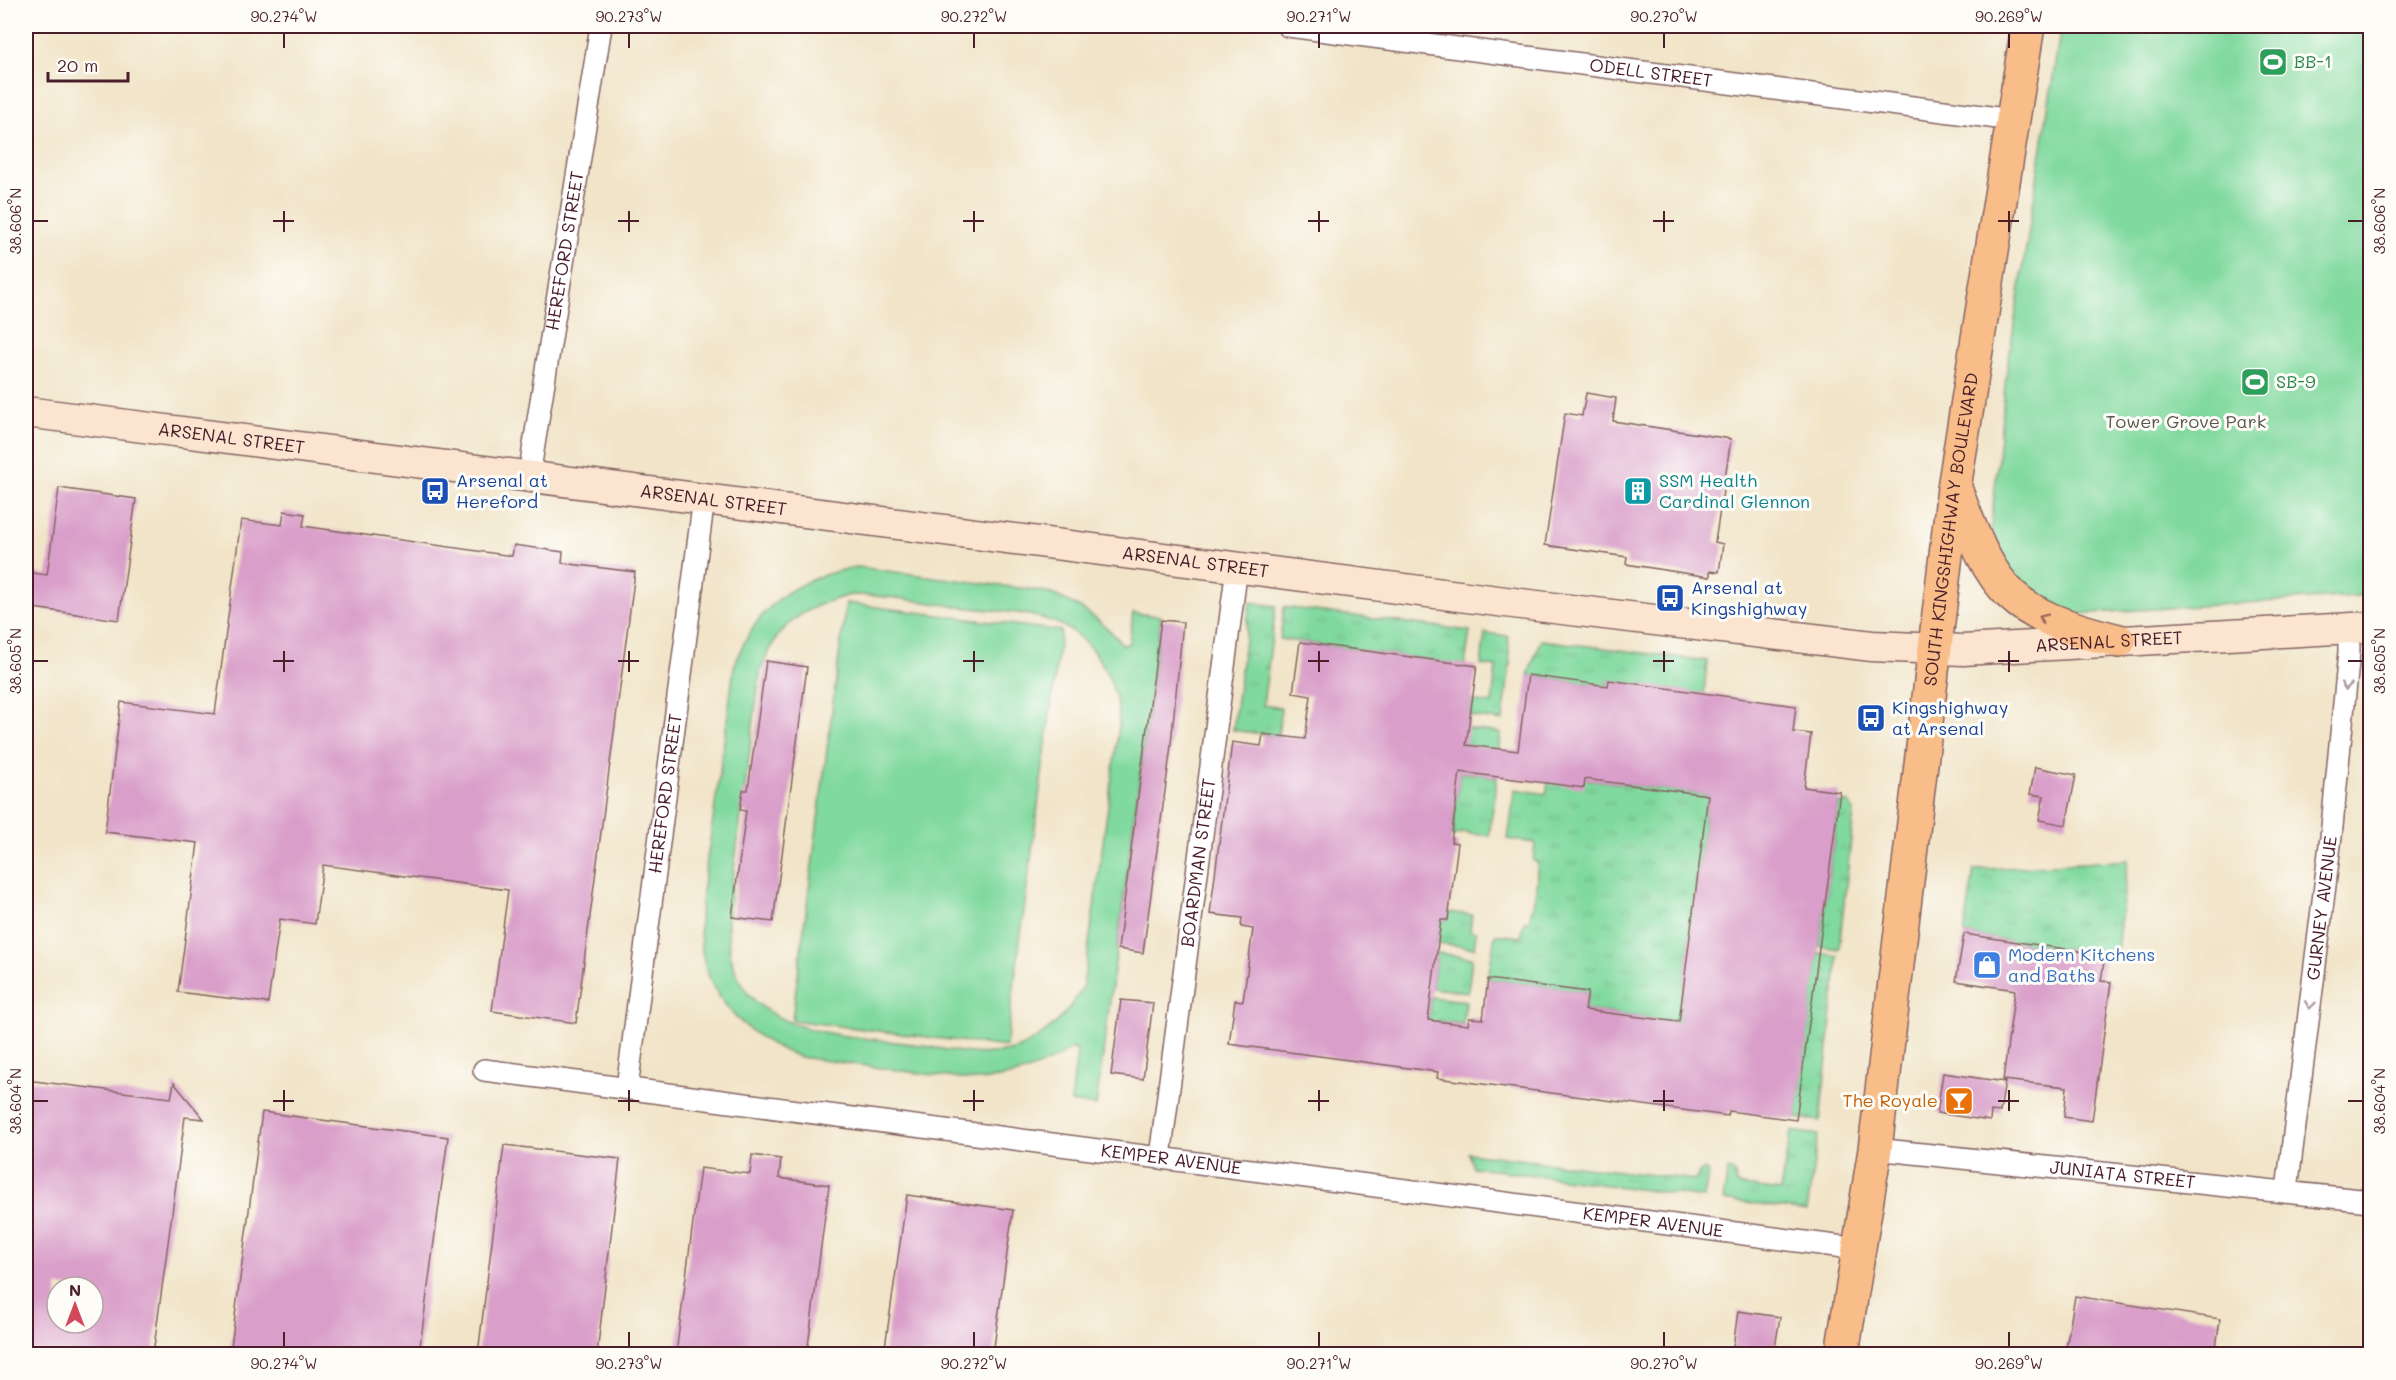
<svg xmlns="http://www.w3.org/2000/svg" width="2396" height="1380" viewBox="0 0 2396 1380" font-family="Mali,sans-serif">
<style>
.grass{fill:url(#grass-tufts);stroke:#657c64;stroke-width:1.5}
.green{fill:#80d99e;stroke:#657c64;stroke-width:1.5;fill-rule:evenodd}
.building{fill:#d99ec9;fill-rule:evenodd}
.lines{fill:none;stroke-linecap:round;stroke-linejoin:round}
.street-casing{stroke:#846462;stroke-width:24}
.secondary-casing{stroke:#846462;stroke-width:33}
.primary-casing{stroke:#846462;stroke-width:36}
.street{stroke:#fff;stroke-width:21}
.secondary{stroke:#fce5d0;stroke-width:30}
.primary{stroke:#f8bd89;stroke-width:33}
.oneway{stroke:#986655}
.oneway2{stroke:#ae9aa0}
.ticks{fill:none;stroke:#4a1f2b;stroke-width:2}
.labels{text-anchor:middle;stroke-width:6;stroke-linejoin:round;paint-order:stroke}
.leisure-label{font-size:18px;fill:#27864d;stroke:#fdfcf7;text-anchor:start}
.street-label{font-size:18px;fill:#4a1f2b;stroke:#fdfcf7}
.park-label{font-size:18px;fill:#5a574e;stroke:#fdfcf7}
.transit-label{font-size:18px;fill:#164399;stroke:#fdfcf7;text-anchor:start}
.culture-label{font-size:18px;fill:#0d838f;stroke:#fdfcf7;text-anchor:start}
.shop-label{font-size:18px;fill:#366cbe;stroke:#fdfcf7;text-anchor:start}
.food-label{font-size:18px;fill:#c56008;stroke:#fdfcf7;text-anchor:end}
.neatline{fill:none;stroke:#4a1f2b;stroke-width:2}
.ticks-label{font-size:15px;text-anchor:middle;fill:#4a1f2b}
</style>
<defs>
<pattern id="grass-tufts" width="24" height="20" patternUnits="userSpaceOnUse" patternTransform="scale(1.5)"><rect width="24" height="20" fill="#80d99e"/><path d="M3 7l-1-3M5 7V3M7 7l1-3M15 17l-1-3M17 17v-4M19 17l1-3" fill="none" stroke="#70ba88"/></pattern>
</defs>
<rect width="100%" height="100%" fill="#fdfcf7"/>
<filter id="ink" filterUnits="userSpaceOnUse"><feTurbulence type="fractalNoise" baseFrequency=".0167" numOctaves="2"/><feDisplacementMap in="SourceGraphic" scale="12" xChannelSelector="R" yChannelSelector="G"/><feConvolveMatrix kernelMatrix="1 2 1 2 8 2 1 2 1" color-interpolation-filters="sRGB"/></filter>
<filter id="wash" filterUnits="userSpaceOnUse"><feTurbulence type="fractalNoise" baseFrequency=".008" numOctaves="4" result="noise"/><feDisplacementMap in="SourceGraphic" scale="24" xChannelSelector="R" yChannelSelector="G"/><feGaussianBlur stdDeviation="1.35" result="paint"/><feColorMatrix in="noise" values="0 0 0 0 0 0 0 0 0 0 0 0 0 0 0 0 0 1.4 0 .05"/><feComposite in="paint" operator="in"/></filter>
<g filter="url(#wash)">
<rect width="100%" height="100%" fill="#f1e4c8"/>
<g class="grass">
<polygon points="1250,602 1276,606 1263,705 1281,708 1278,736 1233,730"/>
<polygon points="1284,607 1470,631 1465,665 1280,639"/>
<polygon points="1485,633 1508,636 1510,665 1503,721 1470,716 1472,701 1492,704 1496,667 1481,665"/>
<polygon points="1541,640 1707,661 1704,694 1609,680 1608,686 1528,675"/>
<polygon points="1462,728 1501,733 1497,760 1458,755"/>
<polygon points="1460,772 1497,777 1489,836 1463,833 1452,836"/>
<path d="M 1585,779 L 1708,795 L 1679,1022 L 1585,1010 L 1588,992 L 1488,979 L 1495,934 L 1521,937 L 1524,921 L 1529,921 C 1535,901 1538,883 1537,862 L 1533,861 L 1535,843 L 1508,839 L 1515,789 L 1546,794 L 1548,783 Z"/>
<polygon points="1839,803 1849,803 1854,811 1839,949 1819,946"/>
<polygon points="2128,860 2116,957 1964,934 1974,870"/>
<polygon points="1449,912 1472,915 1470,931 1476,932 1474,948 1438,943 1441,920 1448,920"/>
<polygon points="1437,953 1472,958 1468,992 1432,988"/>
<polygon points="1818,953 1838,956 1820,1121 1796,1118"/>
<polygon points="1431,997 1466,1001 1463,1024 1438,1021 1428,1024"/>
<polygon points="1791,1131 1818,1135 1807,1211 1723,1200 1728,1170 1734,1171 1737,1185 1780,1191"/>
<polygon points="1468,1153 1695,1180 1701,1171 1705,1170 1708,1173 1704,1198 1473,1167"/>
</g>
<g class="green">
<polygon points="2061,26 2370,26 2370,595 2077,614 2044,605 1997,558 1991,528 2006,376"/>
<path d="M 857,567 L 1043,591 C 1075,602 1102,619 1123,645 L 1129,643 L 1133,613 L 1161,616 L 1096,1106 L 1071,1102 L 1077,1051 L 1072,1048 C 1040,1070 1009,1080 970,1080 L 800,1057 C 757,1043 715,1007 704,961 C 694,920 705,875 711,834 C 719,778 727,723 734,667 C 755,606 794,578 857,567 ZM 851,595 C 887,595 924,602 960,607 C 992,611 1030,611 1059,624 C 1098,642 1119,687 1119,726 L 1083,987 C 1069,1011 1048,1035 1021,1047 C 989,1061 946,1049 913,1044 C 824,1033 721,1035 728,914 L 760,674 C 773,626 804,606 851,595 Z"/>
<polygon points="846,603 1061,631 1006,1047 792,1020"/>
</g>
<g id="blocks">
<g class="building">
<polygon points="1586,393 1616,398 1613,421 1731,439 1715,542 1723,544 1719,572 1710,571 1710,577 1626,564 1627,557 1545,545 1565,413 1582,416"/>
<polygon points="59,488 136,499 119,620 26,607 26,572 47,575"/>
<polygon points="284,511 305,514 303,526 512,556 514,545 563,552 562,563 635,572 576,1023 492,1011 508,890 323,865 315,924 280,919 268,1003 178,992 198,843 105,832 121,702 215,714 241,520 282,525"/>
<polygon points="1161,620 1183,622 1170,754 1143,953 1118,949"/>
<path d="M 1300,642 L 1477,666 L 1466,745 L 1518,751 L 1528,675 L 1608,686 L 1609,680 L 1796,706 L 1793,732 L 1811,734 L 1804,787 L 1840,792 L 1796,1120 L 1729,1111 L 1728,1116 L 1437,1078 L 1438,1072 L 1229,1044 L 1235,1000 L 1243,1001 L 1253,929 L 1241,927 L 1242,918 L 1210,914 L 1232,742 L 1261,746 L 1263,734 L 1305,739 L 1311,696 L 1293,693 ZM 1460,772 L 1584,788 L 1585,779 L 1708,795 L 1679,1022 L 1585,1010 L 1588,992 L 1488,979 L 1483,1019 L 1469,1018 L 1468,1025 L 1428,1020 L 1441,920 L 1448,920 L 1458,843 L 1451,842 Z"/>
<polygon points="766,661 807,667 773,922 732,917 746,811 740,810 743,790 748,790"/>
<polygon points="2035,767 2076,775 2066,825 2039,820 2044,796 2030,794"/>
<polygon points="1964,934 2105,955 2101,981 2111,982 2092,1121 2064,1117 2067,1087 2003,1080 2015,990 1956,981"/>
<polygon points="1121,1000 1153,1003 1143,1079 1111,1075"/>
<polygon points="1943,1073 2005,1082 2000,1112 1991,1111 1990,1121 1937,1113"/>
<path d="M 26,1080 L 171,1098 L 174,1083 L 204,1119 L 185,1117 L 153,1354 L 32,1354 L 26,1343 ZM 57,1287 L 93,1287 L 93,1323 L 57,1323 Z"/>
<polygon points="262,1112 448,1137 419,1354 230,1354"/>
<polygon points="504,1145 620,1159 597,1354 478,1354"/>
<polygon points="752,1155 781,1159 779,1178 829,1185 807,1354 676,1354 700,1168 750,1174"/>
<polygon points="907,1195 1013,1210 993,1354 884,1354"/>
<polygon points="2075,1296 2220,1319 2215,1354 2065,1354"/>
<polygon points="1738,1311 1780,1317 1774,1354 1732,1354"/>
</g>
</g>
</g>
<g filter="url(#ink)">
<use href="#blocks" fill-opacity="0" stroke="#846462" stroke-width="1.5"/>
<g class="lines">
<g class="street-casing">
<g id="street">
<path id="s1" d="M 1288,26 L 2013,120"/>
<path id="s2" d="M 529,476 L 601,26"/>
<path id="s3" d="M 484,1070 L 1859,1249"/>
<path id="s4" d="M 627,1088 L 704,498"/>
<path id="s5" d="M 1875,1149 L 2370,1201"/>
<path id="s6" d="M 1160,1157 L 1237,567"/>
<path id="s7" d="M 2287,1190 L 2331,837 L 2349,652 L 2349,628"/>
</g>
</g>
<g class="secondary-casing">
<g id="secondary">
<path id="s8" d="M 26,412 L 1529,605 L 1872,646 L 1963,650 L 2370,627"/>
</g>
</g>
<g class="primary-casing">
<g id="primary">
<path d="M 1956,491 C 1995,595 2010,614 2119,641"/>
<path id="s9" d="M 1842,1354 L 1875,1149 L 1954,488 L 2028,26"/>
</g>
</g>
<use href="#street" class="street"/>
<use href="#secondary" class="secondary"/>
<use href="#primary" class="primary"/>
</g>
<defs><path id="oneway-chevron" d="M-2-3.5L2.5 0L-2 3.5" fill="none" stroke-width="1.6" stroke-linecap="round" stroke-linejoin="round" transform="scale(1.5)"/></defs>
<use class="oneway" href="#oneway-chevron" transform="translate(2043 618) rotate(-154)"/>
<g class="oneway2">
<use href="#oneway-chevron" transform="translate(2346 686) rotate(96)"/>
<use href="#oneway-chevron" transform="translate(2310 1005) rotate(97)"/>
</g>
</g>
<path class="ticks" d="M 284,33 L 284,48M 629,33 L 629,48M 974,33 L 974,48M 1319,33 L 1319,48M 1664,33 L 1664,48M 2009,33 L 2009,48M 284,211 L 284,232M 629,211 L 629,232M 974,211 L 974,232M 1319,211 L 1319,232M 1664,211 L 1664,232M 2009,211 L 2009,232M 33,221 L 48,221M 273,221 L 294,221M 618,221 L 639,221M 963,221 L 984,221M 1308,221 L 1329,221M 1653,221 L 1674,221M 1998,221 L 2019,221M 2348,221 L 2363,221M 284,651 L 284,672M 629,651 L 629,672M 974,651 L 974,672M 1319,651 L 1319,672M 1664,651 L 1664,672M 2009,651 L 2009,672M 33,661 L 48,661M 273,661 L 294,661M 618,661 L 639,661M 963,661 L 984,661M 1308,661 L 1329,661M 1653,661 L 1674,661M 1998,661 L 2019,661M 2348,661 L 2363,661M 284,1090 L 284,1111M 629,1090 L 629,1111M 974,1090 L 974,1111M 1319,1090 L 1319,1111M 1664,1090 L 1664,1111M 2009,1090 L 2009,1111M 33,1101 L 48,1101M 273,1101 L 294,1101M 618,1101 L 639,1101M 963,1101 L 984,1101M 1308,1101 L 1329,1101M 1653,1101 L 1674,1101M 1998,1101 L 2019,1101M 2348,1101 L 2363,1101M 284,1332 L 284,1347M 629,1332 L 629,1347M 974,1332 L 974,1347M 1319,1332 L 1319,1347M 1664,1332 L 1664,1347M 2009,1332 L 2009,1347"/>
<defs>
<g id="stadium-square" transform="scale(1.5)"><rect x="-9" y="-9" width="18" height="18" rx="4" fill="#2e9e5b" stroke="#fdfcf7"/><path d="M0-5a6.5 5 0 1 0 0 10a6.5 5 0 1 0 0-10ZM-3.5-1.8h7v3.6h-7Z" fill="#fff"/></g>
<g id="bus-square" transform="scale(1.5)"><rect x="-9" y="-9" width="18" height="18" rx="4" fill="#1a4fb4" stroke="#fdfcf7"/><path d="M-5-6H5V4H4V6H2V4H-2V6H-4V4H-5ZM-3.5-4V0h7V-4ZM-3.5 1.2v1.5H-2V1.2ZM2 1.2v1.5H3.5V1.2Z" fill="#fff"/></g>
<g id="building-square" transform="scale(1.5)"><rect x="-9" y="-9" width="18" height="18" rx="4" fill="#0f9aa8" stroke="#fdfcf7"/><path d="M-4-6H4V6H1V3H-1V6H-4ZM-2.5-4.3h1.7v1.8h-1.7ZM.8-4.3h1.7v1.8H.8ZM-2.5-1h1.7V.8h-1.7ZM.8-1h1.7V.8H.8Z" fill="#fff"/></g>
<g id="shop-square" transform="scale(1.5)"><rect x="-9" y="-9" width="18" height="18" rx="4" fill="#3f7fe0" stroke="#fdfcf7"/><path d="M-5-2.5h2.3a2.7 3.5 0 0 1 5.4 0H5L5.5 6h-11ZM-1.5-2.5h3a1.5 2.3 0 0 0-3 0Z" fill="#fff"/></g>
<g id="bar-square" transform="scale(1.5)"><rect x="-9" y="-9" width="18" height="18" rx="4" fill="#e8710a" stroke="#fdfcf7"/><path d="M-6-5H6L.8 .8V4.5H3.5V6h-7V4.5H-.8V.8Z" fill="#fff"/></g>
</defs>
<g fill-rule="evenodd">
<use href="#stadium-square" x="2273" y="62"/>
<use href="#stadium-square" x="2255" y="382"/>
<use href="#bus-square" x="435" y="491"/>
<use href="#building-square" x="1638" y="491"/>
<use href="#bus-square" x="1670" y="598"/>
<use href="#bus-square" x="1871" y="718"/>
<use href="#shop-square" x="1987" y="965"/>
<use href="#bar-square" x="1959" y="1101"/>
</g>
<g class="labels">
<g class="leisure-label">
<text x="2294" y="68">BB-1</text>
<text x="2276" y="388">SB-9</text>
</g>
<g class="street-label">
<text dy="6" stroke="none"><textPath href="#s1" startOffset="366">ODELL STREET</textPath></text>
<text dy="6" stroke="none"><textPath href="#s2" startOffset="228">HEREFORD STREET</textPath></text>
<text dy="6" stroke="none"><textPath href="#s8" startOffset="207">ARSENAL STREET</textPath></text>
<text dy="6" stroke="none"><textPath href="#s8" startOffset="693">ARSENAL STREET</textPath></text>
<text dy="6" stroke="none"><textPath href="#s9" startOffset="832">SOUTH KINGSHIGHWAY BOULEVARD</textPath></text>
<text dy="6" stroke="none"><textPath href="#s8" startOffset="1179">ARSENAL STREET</textPath></text>
<text dy="6" stroke="none"><textPath href="#s8" startOffset="2098">ARSENAL STREET</textPath></text>
<text dy="6" stroke="none"><textPath href="#s4" startOffset="297">HEREFORD STREET</textPath></text>
<text dy="6" stroke="none"><textPath href="#s6" startOffset="297">BOARDMAN STREET</textPath></text>
<text dy="6" stroke="none"><textPath href="#s7" startOffset="284">GURNEY AVENUE</textPath></text>
<text dy="6" stroke="none"><textPath href="#s3" startOffset="693">KEMPER AVENUE</textPath></text>
<text dy="6" stroke="none"><textPath href="#s5" startOffset="249">JUNIATA STREET</textPath></text>
<text dy="6" stroke="none"><textPath href="#s3" startOffset="1179">KEMPER AVENUE</textPath></text>
</g>
<g class="park-label">
<text x="2186" y="428">Tower Grove Park</text>
</g>
<g class="transit-label">
<text x="456" y="487">Arsenal at<tspan x="456" dy="21">Hereford</tspan></text>
<text x="1691" y="594">Arsenal at<tspan x="1691" dy="21">Kingshighway</tspan></text>
<text x="1892" y="714">Kingshighway<tspan x="1892" dy="21">at Arsenal</tspan></text>
</g>
<g class="culture-label">
<text x="1659" y="487">SSM Health<tspan x="1659" dy="21">Cardinal Glennon</tspan></text>
</g>
<g class="shop-label">
<text x="2008" y="961">Modern Kitchens<tspan x="2008" dy="21">and Baths</tspan></text>
</g>
<g class="food-label">
<text x="1938" y="1107">The Royale</text>
</g>
</g>
<rect width="2396" height="1380" fill="none" stroke="#fdfcf7" stroke-width="66"/>
<g transform="translate(75 1305)"><circle r="28" fill="#fdfcf7" stroke="#b5a4a5" stroke-width="1.5"/>
<path d="M0-4.5L10 22L0 15L-10 22Z" fill="#d1495b"/>
<text y="-9" font-size="16" font-weight="bold" text-anchor="middle" fill="#4a1f2b">N</text>
</g>
<path d="M48 72v9h80v-9" fill="none" stroke="#4a1f2b" stroke-width="3"/>
<text x="57" y="72" font-size="18" fill="#4a1f2b" stroke="#fdfcf7" stroke-width="4.5" paint-order="stroke">20 m</text>
<rect x="33" y="33" width="2330" height="1314" class="neatline"/>
<g class="ticks-label">
<text x="284" y="22">90.274°W</text>
<text x="629" y="22">90.273°W</text>
<text x="974" y="22">90.272°W</text>
<text x="1319" y="22">90.271°W</text>
<text x="1664" y="22">90.270°W</text>
<text x="2009" y="22">90.269°W</text>
<text transform="translate(16 221) rotate(-90)" y="5">38.606°N</text>
<text transform="translate(2380 221) rotate(-90)" y="5">38.606°N</text>
<text transform="translate(16 661) rotate(-90)" y="5">38.605°N</text>
<text transform="translate(2380 661) rotate(-90)" y="5">38.605°N</text>
<text transform="translate(16 1101) rotate(-90)" y="5">38.604°N</text>
<text transform="translate(2380 1101) rotate(-90)" y="5">38.604°N</text>
<text x="284" y="1369">90.274°W</text>
<text x="629" y="1369">90.273°W</text>
<text x="974" y="1369">90.272°W</text>
<text x="1319" y="1369">90.271°W</text>
<text x="1664" y="1369">90.270°W</text>
<text x="2009" y="1369">90.269°W</text>
</g>
</svg>
